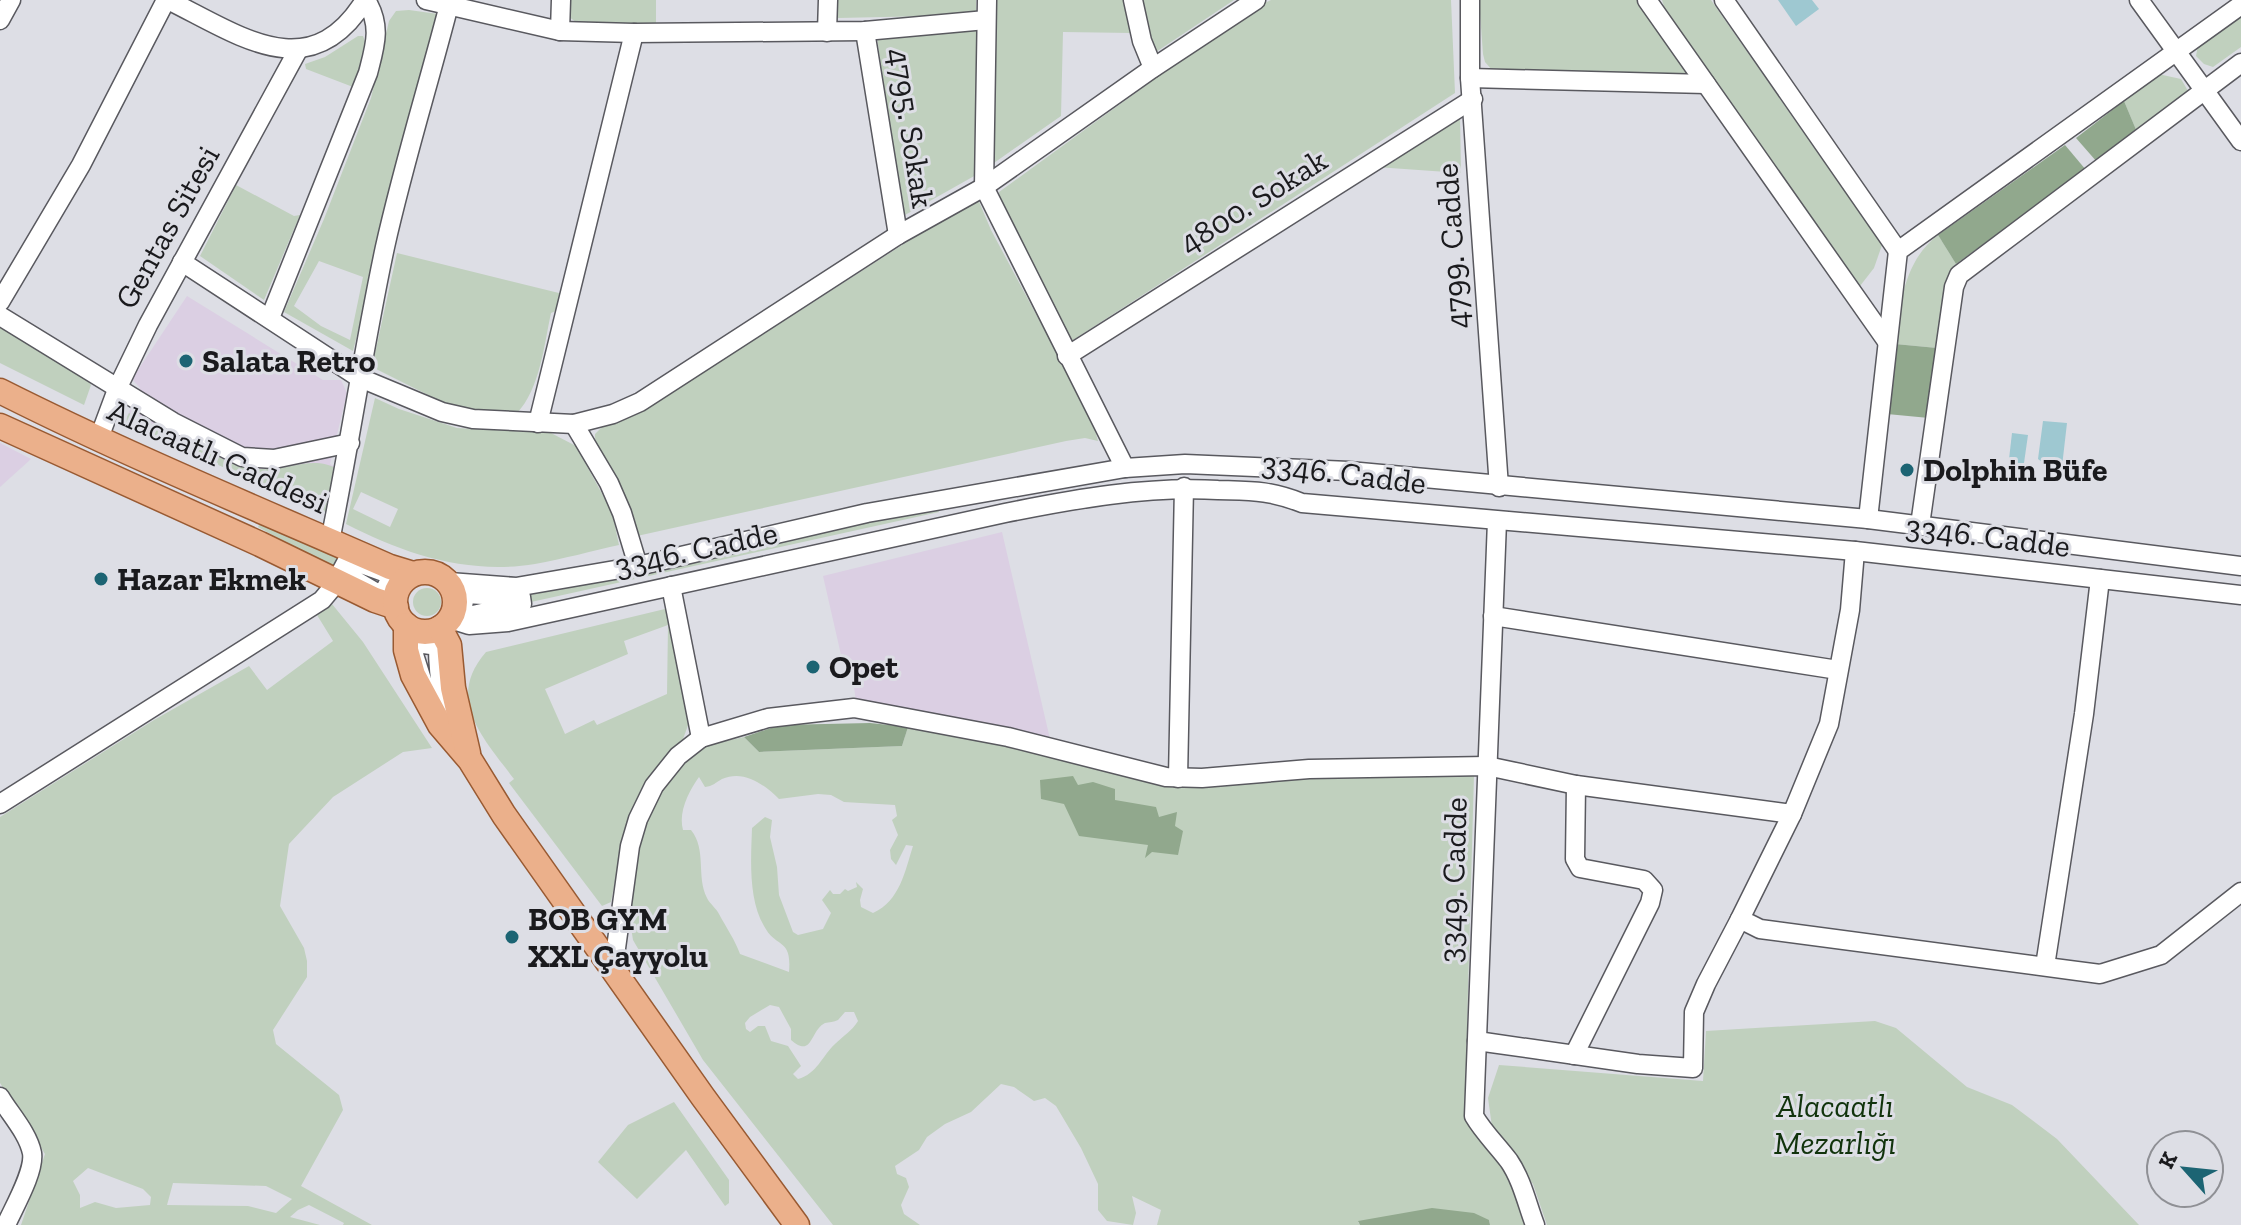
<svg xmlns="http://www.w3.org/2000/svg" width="2241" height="1225" viewBox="0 0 2241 1225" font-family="'Zilla Slab',serif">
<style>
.commercial{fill:#dbcfe3}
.green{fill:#c0d0be;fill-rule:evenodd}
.forest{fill:#91a88d}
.water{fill:#9ec8d1}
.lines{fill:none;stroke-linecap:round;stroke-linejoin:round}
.minor-casing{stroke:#59595f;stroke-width:21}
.major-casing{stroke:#995a32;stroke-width:27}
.minor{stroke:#fff;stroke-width:18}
.major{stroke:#ebb08b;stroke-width:24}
.poi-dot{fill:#1c6473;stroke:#dddee5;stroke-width:3}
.labels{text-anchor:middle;stroke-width:6;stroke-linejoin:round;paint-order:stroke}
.street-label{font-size:32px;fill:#1a1a1d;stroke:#dddee5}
.poi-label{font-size:32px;font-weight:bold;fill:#1a1a1d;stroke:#dddee5;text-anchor:start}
.park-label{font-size:32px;font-style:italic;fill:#11330c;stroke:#dddee5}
</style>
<rect width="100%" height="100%" fill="#dddee5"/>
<g class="commercial">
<polygon points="187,296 323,380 341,380 347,393 330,464 340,470 329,514 124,423 140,388 132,379"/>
<polygon points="0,443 31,459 0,487"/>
<polygon points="1002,532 1050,739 856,701 851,667 844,668 823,576"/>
</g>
<g class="green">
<polygon points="570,0 656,0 656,28 576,22 569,17"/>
<polygon points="837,0 976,0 976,15 838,18"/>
<polygon points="994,0 1130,0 1132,33 1063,32 1061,116 991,165"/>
<polygon points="1138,0 1234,0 1153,54"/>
<polygon points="1271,0 1451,0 1455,93 1070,342 1001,207 999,192 1248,11"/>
<polygon points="1479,0 1638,0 1692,75 1492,70 1485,62 1483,54"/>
<polygon points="1662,0 1711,0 1882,245 1874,268 1860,286 1666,13"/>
<path d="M 409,10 L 438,14 L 353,351 L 284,312 L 324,219 L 371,98 L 389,21 L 396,11 ZM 319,261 L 363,277 L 350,340 L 321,326 L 294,306 Z"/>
<polygon points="2241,14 2241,47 2213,67 2204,64 2196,56 2198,45"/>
<polygon points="980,26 976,175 905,215 899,202 877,37"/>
<polygon points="358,36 363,36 367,47 353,87 306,69 305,64 325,57"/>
<polygon points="2158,74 2181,79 2188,91 2174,106 2137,132 2124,101"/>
<polygon points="1460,115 1461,173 1376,167"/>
<polygon points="236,185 294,216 300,215 264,300 200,256"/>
<path d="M 977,197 L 991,230 L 1092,419 L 1098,441 L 1085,438 L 1066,441 L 637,536 C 630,511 623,485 608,463 C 602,454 594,445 595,434 L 604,425 L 624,419 L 659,401 Z"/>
<path d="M 1938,235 L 1956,264 L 1949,276 L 1937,348 L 1895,344 C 1900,304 1904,261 1938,235 Z"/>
<path d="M 397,253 L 563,294 L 560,309 L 551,313 C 544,345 540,389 517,413 L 472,410 L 440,401 L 372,367 Z"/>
<polygon points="0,326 85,376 91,385 84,405 0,363"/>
<path d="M 375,398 L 399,409 L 457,428 L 551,433 L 576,446 L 612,512 L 619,545 C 592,551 563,559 535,564 C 468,575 404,554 346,524 ZM 361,492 L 398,509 L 390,527 L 353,509 Z"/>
<polygon points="129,413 164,431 160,439 124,423"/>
<path d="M 184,440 C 208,451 234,468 260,469 C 291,471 311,454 340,470 L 329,514 L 180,448 Z"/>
<polygon points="936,506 939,512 522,604 521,597"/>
<polygon points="261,521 348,559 341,572 258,527"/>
<circle cx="427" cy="602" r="14"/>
<path d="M 332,604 L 363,642 L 432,748 L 403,752 L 333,797 L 289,844 L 280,906 L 304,948 L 307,961 L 307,977 L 273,1030 L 276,1044 L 339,1095 L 343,1110 L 301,1186 L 372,1225 L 343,1225 L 344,1223 L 309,1205 L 298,1210 L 290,1217 L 320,1225 L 21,1225 L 45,1154 L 0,1083 L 0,817 L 154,720 L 249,666 L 267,690 L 333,641 L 317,615 ZM 88,1168 L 143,1189 L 151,1197 L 150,1205 L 116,1208 L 95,1202 L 80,1208 L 80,1195 L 73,1181 ZM 173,1183 L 266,1186 L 292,1199 L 276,1213 L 248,1206 L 167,1205 Z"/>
<path d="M 669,608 L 690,720 L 683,739 L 654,771 L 637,802 L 624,834 L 611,902 L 602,906 L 509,783 L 514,779 C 483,738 445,699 486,652 ZM 668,625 L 667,694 L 597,725 L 594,720 L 565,734 L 545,689 L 628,654 L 624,641 Z"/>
<path d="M 908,727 L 1012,743 L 1174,782 L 1474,775 L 1465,1100 L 1472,1124 L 1514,1183 L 1527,1225 L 1490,1225 L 1489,1220 L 1358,1222 L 1360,1225 L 1157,1225 L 1161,1210 L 1132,1196 L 1136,1213 L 1133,1225 L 1107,1221 L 1098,1210 L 1098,1184 L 1081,1148 L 1056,1106 L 1045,1098 L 1034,1101 L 1014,1087 L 1001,1084 L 971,1112 L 945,1124 L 927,1137 L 919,1150 L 895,1166 L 897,1174 L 906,1178 L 909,1187 L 901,1205 L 904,1214 L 920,1225 L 833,1225 L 703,1060 L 633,940 C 623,887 643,784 692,754 C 707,744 726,741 744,737 L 759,752 L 902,746 ZM 699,777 L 705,787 C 713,786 715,783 722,779 C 744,769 765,785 779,799 L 818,794 L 831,795 L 844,802 L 895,805 L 897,816 L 892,820 L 898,835 L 890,850 L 891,859 L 896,865 L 906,845 L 913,846 C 905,871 900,901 873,913 L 861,907 L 860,900 L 863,889 L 856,882 L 857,887 L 848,891 L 845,889 L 840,894 L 833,894 L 830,890 L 822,900 L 831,913 L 823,929 L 798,935 L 793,932 L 779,895 L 777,867 L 770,837 L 772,820 L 765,817 L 752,828 C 751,858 748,899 764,926 C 776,949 792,937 789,972 L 740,954 C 735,940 726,927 719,914 C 716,908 710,904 707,898 C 696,876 707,850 691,830 L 683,830 C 678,812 689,791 699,777 ZM 770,1005 L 779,1007 L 791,1029 L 791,1040 C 813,1059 810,1030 825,1023 C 829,1022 834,1022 838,1020 L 845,1012 L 854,1012 L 858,1021 C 852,1031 843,1036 835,1044 C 822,1056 817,1074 798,1079 L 793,1074 L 801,1066 L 788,1046 L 771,1041 L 765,1026 L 758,1026 L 750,1032 L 746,1029 L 745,1023 L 750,1017 Z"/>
<polygon points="1875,1021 1896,1028 1967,1087 2012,1105 2057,1139 2139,1225 1547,1225 1533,1184 1493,1134 1488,1098 1499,1065 1703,1081 1706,1031"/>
<polygon points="674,1102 729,1180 729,1203 725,1206 686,1150 637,1199 598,1162 628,1125"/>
</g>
<g class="forest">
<polygon points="2124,101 2137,132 2097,162 2076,138"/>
<polygon points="2065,145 2086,170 1956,264 1938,235"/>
<polygon points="1895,344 1937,348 1929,418 1887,414"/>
<polygon points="870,723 908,727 902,746 759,752 744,737 780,725"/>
<polygon points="1073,776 1078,785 1093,782 1115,789 1115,800 1156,807 1159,817 1177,812 1175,826 1183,831 1178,855 1152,852 1145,858 1148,845 1079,836 1064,804 1041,799 1040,780"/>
<polygon points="1432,1208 1474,1213 1489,1220 1490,1225 1360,1225 1358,1221"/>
</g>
<g class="water">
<polygon points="1778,0 1812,0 1819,9 1796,26"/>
<polygon points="2043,421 2067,423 2061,475 2047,473 2046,465 2038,459"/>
<polygon points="2012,433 2028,435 2023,470 2008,468"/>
</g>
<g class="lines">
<g class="minor-casing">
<g id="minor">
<path d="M 168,0 C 239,35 310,89 365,0"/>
<polyline points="426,0 560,31 634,33 865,31 986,20"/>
<polyline points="987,0 984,187 1125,468"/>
<polyline points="1133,0 1142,41 1153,68"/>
<polyline points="1470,0 1470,78 1499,487"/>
<polyline points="1647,0 1886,340"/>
<polyline points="1724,0 1898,251"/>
<polyline points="2139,0 2241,141"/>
<polyline points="0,20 11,0"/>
<polyline points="560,31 561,0"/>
<polyline points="865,31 898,235"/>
<polyline points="827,32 828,0"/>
<polyline points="1470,78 1706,84"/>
<polyline points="182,262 358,377 442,412 473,419 574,424 613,414 640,402 898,235 984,187 1153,68 1256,0"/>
<polyline points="0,302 81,165 166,0"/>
<polyline points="0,316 173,422 242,457 274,459 350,443"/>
<path d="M 270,318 L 368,73 C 375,46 382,26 366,0"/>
<polyline points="1067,356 1473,99"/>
<polyline points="538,423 634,33"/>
<polyline points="574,424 609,483 622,513 638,566"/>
<polyline points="99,438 118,387 148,325 298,50"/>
<polyline points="1868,519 1898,251 2241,5"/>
<path d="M 1497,521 L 1474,1116 C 1484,1133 1497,1145 1509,1161 C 1522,1180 1527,1204 1535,1225"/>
<polyline points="1920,525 1954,287 1959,275 2241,63"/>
<path d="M 330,541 C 350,443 364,345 385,247 C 403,166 428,86 449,5"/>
<polyline points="1855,551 1850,610 1829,724 1792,814 1740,919 1760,929 2100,974 2161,955 2241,892"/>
<polygon points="348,559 392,575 382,596 341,572"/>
<polyline points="449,582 516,587 638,566 867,513 1125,468 1185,464 1349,471 1868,519 2241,566"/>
<polyline points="671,586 701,738"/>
<polygon points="465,594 521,597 522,604 464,617 462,613"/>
<polyline points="1493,616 1838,670"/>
<path d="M 450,619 L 469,625 L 508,622 L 1005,513 C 1075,499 1146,486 1218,490 C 1252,491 1269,490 1302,503 L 1855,551 L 2241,595"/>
<path d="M 410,642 L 438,646 C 438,677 442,705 456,732 L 452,734 L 423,683 Z"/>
<polyline points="1178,778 1184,487"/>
<polyline points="0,804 322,600 337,582"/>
<polyline points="2045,966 2084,714 2100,579"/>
<polyline points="613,970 630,846 638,819 654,786 678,756 701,738 768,718 854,708 1008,737 1166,777 1202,778 1309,769 1487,766 1576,785 1792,814"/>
<polyline points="1477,1041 1638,1064 1693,1068 1694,1012 1706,984 1740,919"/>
<polyline points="1574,1055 1650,903 1653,890 1644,880 1580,868 1575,859 1576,785"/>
<path d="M 0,1097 C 10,1114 28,1133 32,1153 C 35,1171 14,1207 6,1225"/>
</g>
</g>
<g class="major-casing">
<g id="major">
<path d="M 0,391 C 127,455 260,510 390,567 L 413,574"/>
<polyline points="0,426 260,544 375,600 396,607"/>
<circle cx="425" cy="602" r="30"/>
<polyline points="406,625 406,650 413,675 440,725 470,760 504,815 703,1097 797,1225"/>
<polyline points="440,628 449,645 453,688 468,753"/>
</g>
</g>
<use href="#minor" class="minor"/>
<use href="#major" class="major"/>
</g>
<g class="poi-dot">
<circle cx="186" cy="361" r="8"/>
<circle cx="1907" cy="470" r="8"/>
<circle cx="101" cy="579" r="8"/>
<circle cx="813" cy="667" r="8"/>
<circle cx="512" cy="937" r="8"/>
</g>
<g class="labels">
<g class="street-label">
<text transform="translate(911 128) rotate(81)" y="11">4795. Sokak</text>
<text transform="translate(1253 201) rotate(-32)" y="11">4800. Sokak</text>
<text transform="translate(167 227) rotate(-61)" y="11">Gentas Sitesi</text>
<text transform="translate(1452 246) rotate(-94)" y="11">4799. Cadde</text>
<text transform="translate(218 456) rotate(24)" y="11">Alacaatlı Caddesi</text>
<text transform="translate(1344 473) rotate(7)" y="11">3346. Cadde</text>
<text transform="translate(1988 536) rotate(7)" y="11">3346. Cadde</text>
<text transform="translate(696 549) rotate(-12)" y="11">3346. Cadde</text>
<text transform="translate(1453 880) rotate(-88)" y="11">3349. Cadde</text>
</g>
<g class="poi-label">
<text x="202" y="372">Salata Retro</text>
<text x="1923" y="481">Dolphin Büfe</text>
<text x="117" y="590">Hazar Ekmek</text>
<text x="829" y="678">Opet</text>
<text x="528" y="930">BOB GYM<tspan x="528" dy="37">XXL Çayyolu</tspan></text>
</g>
<g class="park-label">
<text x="1835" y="1117">Alacaatlı<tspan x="1835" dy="37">Mezarlığı</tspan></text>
</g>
</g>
<g transform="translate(2185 1169) rotate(297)"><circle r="38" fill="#dddee5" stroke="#8f9095" stroke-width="2"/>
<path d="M0-6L14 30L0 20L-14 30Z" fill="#1c6473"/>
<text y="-12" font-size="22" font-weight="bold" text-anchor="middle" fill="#1a1a1d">K</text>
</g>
</svg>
